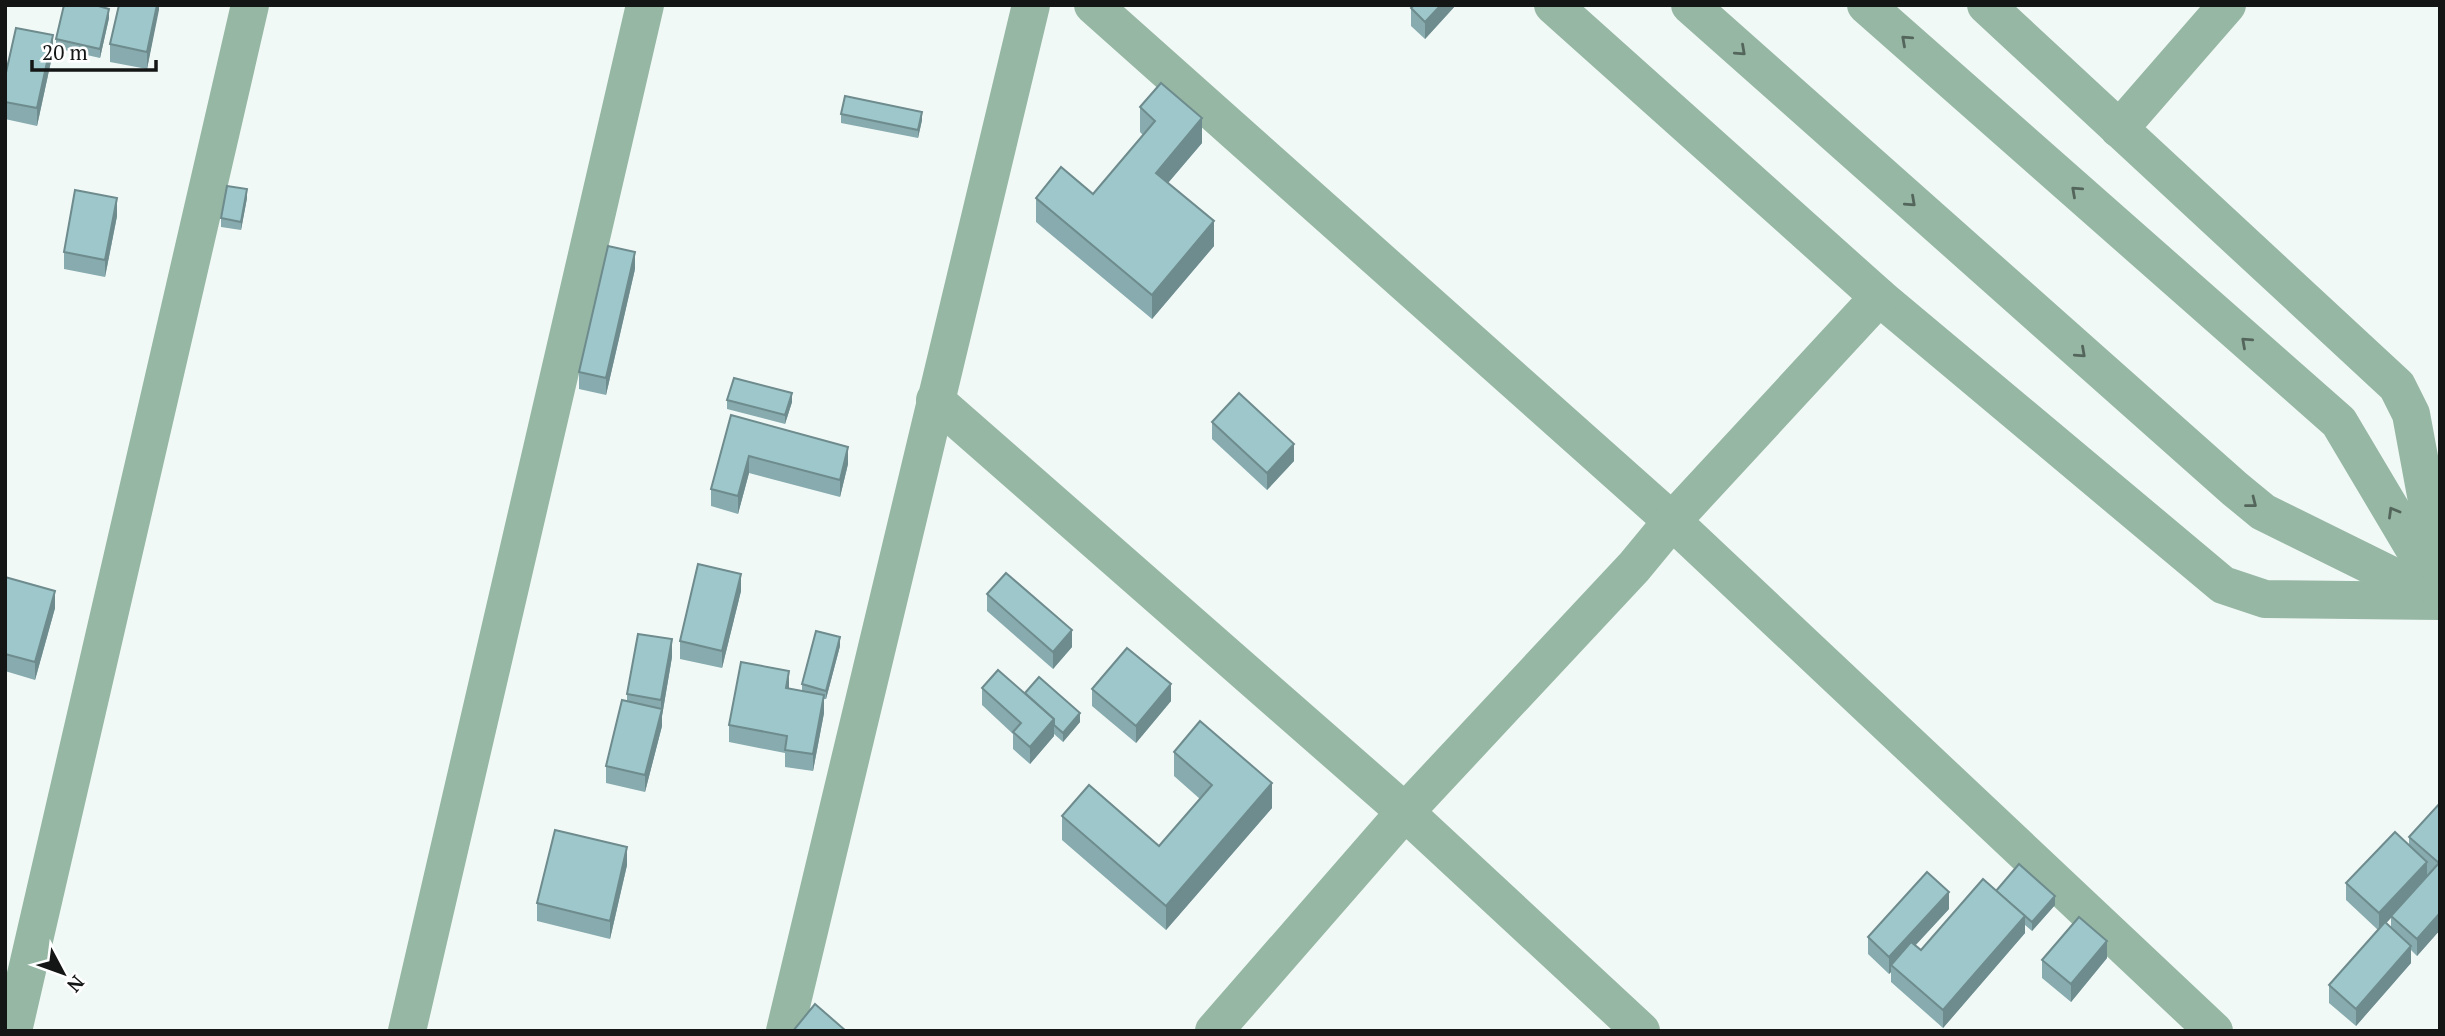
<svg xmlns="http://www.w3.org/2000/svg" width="2445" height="1036" viewBox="0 0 2445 1036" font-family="'PT Serif',serif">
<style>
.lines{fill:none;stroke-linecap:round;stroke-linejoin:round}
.minor{stroke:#96b7a3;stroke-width:38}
.wall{fill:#87abae;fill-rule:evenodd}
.shaded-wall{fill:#6e8b8d}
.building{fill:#9dc7ca;stroke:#6e8b8d;stroke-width:2}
.oneway{stroke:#54665c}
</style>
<rect width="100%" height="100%" fill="#f1f9f7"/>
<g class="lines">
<g class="minor">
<polyline points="1093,5 1672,521 2214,1031"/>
<polyline points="1553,5 1879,297 2223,585 2265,599 2440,601"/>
<polyline points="1690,5 2235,489 2263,512 2435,597"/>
<polyline points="1866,5 2339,422 2440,592"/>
<polyline points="1986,5 2397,386 2411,414 2440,571"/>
<polyline points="2119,129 2227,5"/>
<polyline points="935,400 1405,812 1641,1031"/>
<polyline points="13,1031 250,5"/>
<polyline points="407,1031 645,5"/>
<polyline points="785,1031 1031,5"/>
<polyline points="1214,1031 1405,812 1634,567 1672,521 1879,297"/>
</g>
</g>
<g class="wall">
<polygon points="64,5 101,5 101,7 109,18 100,58 56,48 56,39"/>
<polygon points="159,5 147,69 110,62 110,44"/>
<polygon points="1414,5 1456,5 1425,39 1411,26 1411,8"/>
<polygon points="53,52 37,126 5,119 5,77"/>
<polygon points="1140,107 1202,143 1168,183 1214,246 1152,319 1036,222 1036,198 1093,194 1143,135 1140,132"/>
<polygon points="841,114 922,120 918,138 841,123"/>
<polygon points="247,198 241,230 221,227 221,218"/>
<polygon points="117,216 105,277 64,269 64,252"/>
<polygon points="635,269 606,395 579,389 579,372"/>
<polygon points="727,400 792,402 785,424 727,409"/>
<polygon points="731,415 848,464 840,497 749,473 738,514 711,506 711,489"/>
<polygon points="1212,422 1294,461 1267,490 1212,439"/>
<polygon points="5,577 55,608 35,680 5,671"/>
<polygon points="741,591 722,668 680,659 680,641"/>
<polygon points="987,594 1072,647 1053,669 987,611"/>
<polygon points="840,646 826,699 824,699 824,713 813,771 785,767 785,753 729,742 729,725 789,689 802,691 802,684"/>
<polygon points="672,657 662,716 662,726 645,792 606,783 606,766 627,701 627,694"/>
<polygon points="982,688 1025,693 1080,722 1063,742 1054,734 1054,736 1030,764 1013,749 1013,734 982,705"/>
<polygon points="1092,689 1171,701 1136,743 1092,706"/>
<polygon points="1174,752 1272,808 1166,930 1062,840 1062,816 1159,846 1200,799 1174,776"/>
<path d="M 2440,803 L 2440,930 L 2417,956 L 2411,950 L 2411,963 L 2356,1026 L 2329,1003 L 2329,985 L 2378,930 L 2346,900 L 2346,883 L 2409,845 L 2409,837 ZM 2391,917 L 2391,928 L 2386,923 Z"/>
<polygon points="627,865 610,939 537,921 537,903"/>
<polygon points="1996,891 2055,905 2032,931 2025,925 2025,933 1943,1028 1891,982 1891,972 1889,974 1868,954 1868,937 1949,909 1915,946 1921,950"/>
<polygon points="2107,958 2071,1002 2042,978 2042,960"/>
</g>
<g class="shaded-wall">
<polygon points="157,5 159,5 159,10 147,69 147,52"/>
<polygon points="1441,5 1456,5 1425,39 1425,22"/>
<polygon points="109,9 109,18 100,58 100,49"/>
<polygon points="53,35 53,52 37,126 37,108"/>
<polygon points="922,112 922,120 918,138 918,130"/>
<polygon points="1202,118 1202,143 1156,197 1156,173"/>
<polygon points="247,189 247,198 241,230 241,222"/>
<polygon points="117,198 117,216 105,277 105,260"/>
<polygon points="1214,221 1214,246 1152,319 1152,295"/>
<polygon points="635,252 635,269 606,395 606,378"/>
<polygon points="792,393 792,402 785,424 785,415"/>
<polygon points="1294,444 1294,461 1267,490 1267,473"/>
<polygon points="848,447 848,464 840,497 840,480"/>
<polygon points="749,456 749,473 738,514 738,496"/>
<polygon points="741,574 741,591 722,668 722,651"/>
<polygon points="55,591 55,608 35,680 35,662"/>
<polygon points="1072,630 1072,647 1053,669 1053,652"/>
<polygon points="840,637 840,646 826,699 826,691"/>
<polygon points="672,639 672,657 662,716 662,726 645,792 645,775 661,710 661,700"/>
<polygon points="789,671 789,688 786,688"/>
<polygon points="1171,684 1171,701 1136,743 1136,726"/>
<polygon points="824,695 824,713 813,771 813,754"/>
<polygon points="1080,713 1080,722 1063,742 1063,733"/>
<polygon points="1054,719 1054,736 1030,764 1030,747"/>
<polygon points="1272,783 1272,808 1166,930 1166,906"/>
<polygon points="627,847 627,865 610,939 610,921"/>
<polygon points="2427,862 2427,879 2379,931 2379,913"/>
<polygon points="1949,892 1949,909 1894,968 1891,965 1891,972 1889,974 1889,957"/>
<polygon points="2055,896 2055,905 2032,931 2032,922"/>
<polygon points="2440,913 2440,930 2417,956 2417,939"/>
<polygon points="2025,916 2025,933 1943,1028 1943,1010"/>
<polygon points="2107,941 2107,958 2071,1002 2071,984"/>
<polygon points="2411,946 2411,963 2356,1026 2356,1009"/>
</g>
<g class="building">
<polygon points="64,5 95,5 109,9 100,49 56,39"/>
<polygon points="119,5 157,5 147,52 110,44"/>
<polygon points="1414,5 1441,5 1425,22 1411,8"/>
<polygon points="16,28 53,35 37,108 5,102 5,77"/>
<polygon points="1161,83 1202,118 1156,173 1214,221 1152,295 1036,198 1061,167 1093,194 1155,121 1140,107"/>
<polygon points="845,96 922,112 918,130 841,114"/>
<polygon points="227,186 247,189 241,222 221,218"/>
<polygon points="75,190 117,198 105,260 64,252"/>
<polygon points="608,246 635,252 606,378 579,372"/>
<polygon points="734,378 792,393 785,415 727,400"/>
<polygon points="1239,393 1294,444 1267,473 1212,422"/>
<polygon points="731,415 848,447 840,480 749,456 738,496 711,489"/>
<polygon points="698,564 741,574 722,651 680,641"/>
<polygon points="1006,573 1072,630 1053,652 987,594"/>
<polygon points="5,577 55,591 35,662 5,654"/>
<polygon points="816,631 840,637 826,691 802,684"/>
<polygon points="638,634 672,639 661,700 627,694"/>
<polygon points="1127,648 1171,684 1136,726 1092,689"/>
<polygon points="741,662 789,671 786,688 824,695 813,754 785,750 787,736 729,725"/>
<polygon points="998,670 1054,719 1030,747 1013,732 1021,723 982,688"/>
<polygon points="1039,677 1080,713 1063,733 1054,725 1054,719 1025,693"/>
<polygon points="622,700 662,709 645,775 606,766"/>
<polygon points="1200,721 1272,783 1166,906 1062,816 1089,785 1159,846 1212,785 1174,752"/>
<polygon points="2440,803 2440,913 2417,939 2391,916 2439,863 2409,837"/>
<polygon points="555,830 627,847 610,921 537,903"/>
<polygon points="2395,832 2427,862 2379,913 2346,883"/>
<polygon points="2019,864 2055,896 2032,922 1996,891"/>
<polygon points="1927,872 1949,892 1889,957 1868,937"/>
<polygon points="1983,879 2025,916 1943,1010 1891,965 1911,942 1921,950"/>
<polygon points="2079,917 2107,941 2071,984 2042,960"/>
<polygon points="2385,922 2411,946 2356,1009 2329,985"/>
<polygon points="815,1004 846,1031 793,1031"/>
</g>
<defs><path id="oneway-chevron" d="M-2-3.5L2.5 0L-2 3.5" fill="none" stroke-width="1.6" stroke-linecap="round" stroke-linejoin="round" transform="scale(1.75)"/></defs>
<g class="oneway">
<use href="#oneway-chevron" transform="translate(1906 40) rotate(-138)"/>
<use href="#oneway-chevron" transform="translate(1741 51) rotate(42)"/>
<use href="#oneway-chevron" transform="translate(2076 191) rotate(-138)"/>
<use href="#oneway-chevron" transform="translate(1911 202) rotate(42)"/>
<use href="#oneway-chevron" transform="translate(2246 342) rotate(-138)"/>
<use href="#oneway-chevron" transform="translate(2081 353) rotate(42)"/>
<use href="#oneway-chevron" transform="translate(2252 503) rotate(38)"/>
<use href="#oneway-chevron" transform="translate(2393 512) rotate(-120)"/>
</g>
<rect width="2445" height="1036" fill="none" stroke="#131615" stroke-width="14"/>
<g transform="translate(63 973) rotate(131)" stroke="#ffffff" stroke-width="5" paint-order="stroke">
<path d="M0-5L12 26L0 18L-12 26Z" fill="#131615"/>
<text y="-10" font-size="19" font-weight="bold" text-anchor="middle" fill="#131615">N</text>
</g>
<path d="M32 60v10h124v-10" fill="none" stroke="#131615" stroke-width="3.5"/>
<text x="42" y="60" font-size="21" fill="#131615" stroke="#ffffff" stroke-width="5" paint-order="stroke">20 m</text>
</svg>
